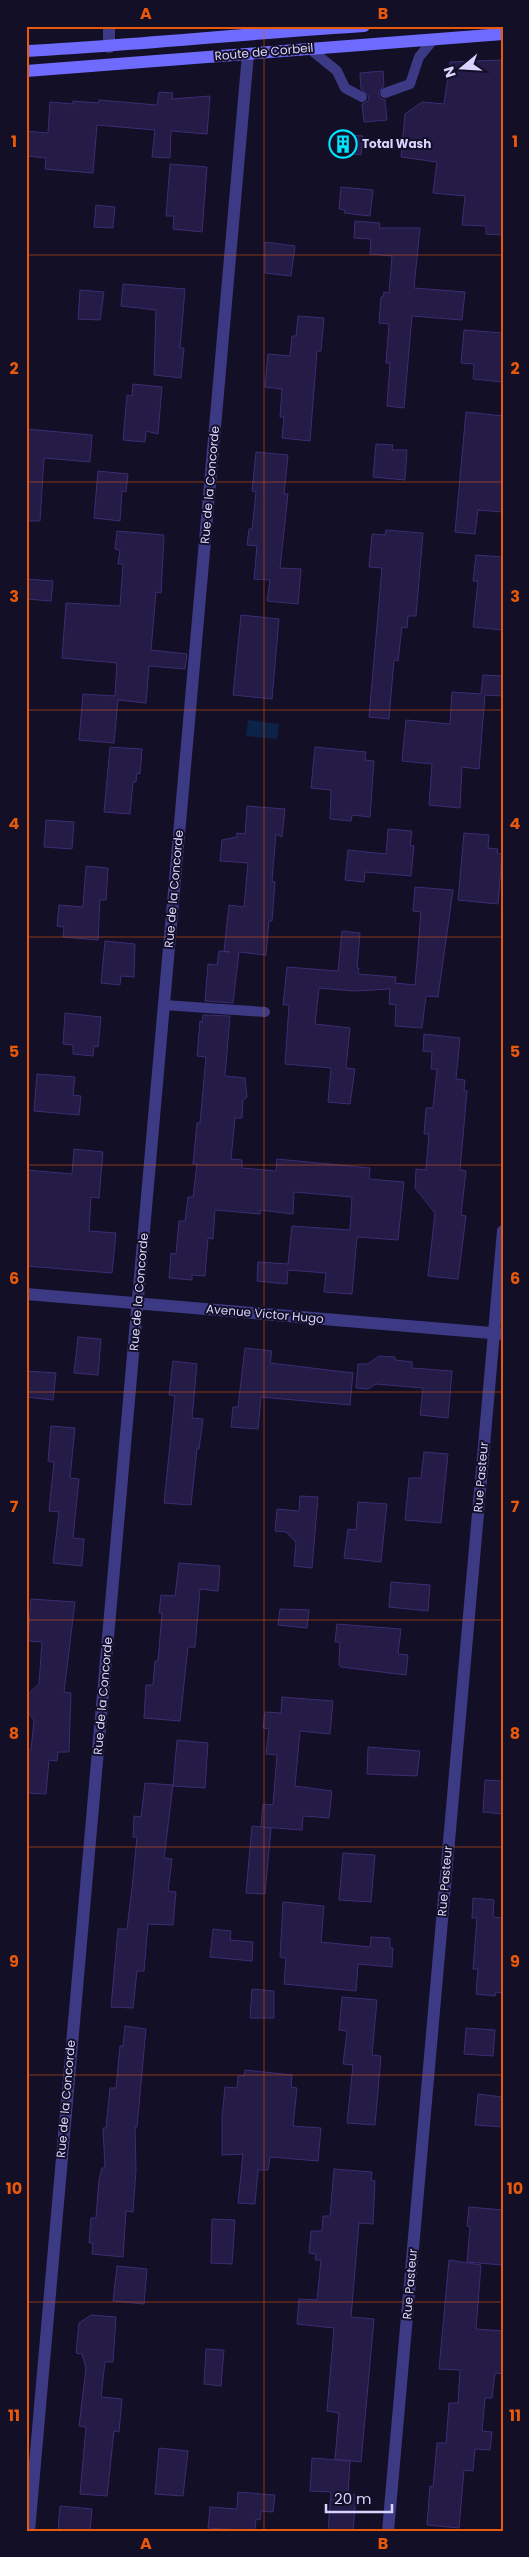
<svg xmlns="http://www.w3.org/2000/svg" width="529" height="2557" viewBox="0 0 529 2557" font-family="Poppins,sans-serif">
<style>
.water{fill:#0c2248}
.building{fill:#241b47;stroke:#3b2d73}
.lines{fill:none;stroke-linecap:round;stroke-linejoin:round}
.lane{stroke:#3d3a85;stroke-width:10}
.street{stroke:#3d3a85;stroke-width:12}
.secondary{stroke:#6f6bff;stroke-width:12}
.grid{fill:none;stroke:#e8590c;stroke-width:1;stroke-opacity:0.55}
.labels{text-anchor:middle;stroke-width:4;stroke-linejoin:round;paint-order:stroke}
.street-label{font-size:12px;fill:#d9d4ff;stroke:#130f26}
.poi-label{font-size:12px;font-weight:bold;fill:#d9d4ff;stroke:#130f26;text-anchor:start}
.neatline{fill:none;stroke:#e8590c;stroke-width:2}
.grid-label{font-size:16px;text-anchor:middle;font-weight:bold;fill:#e8590c}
</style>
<rect width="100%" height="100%" fill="#130f26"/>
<polygon class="water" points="248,720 279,724 277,739 246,736"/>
<g class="building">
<polygon points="503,60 503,235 486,234 486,226 462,225 465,196 433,193 437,162 401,157 405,114 422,102 444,104 450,62"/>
<polygon points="383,71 384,86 378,92 380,98 385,100 387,120 364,122 362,104 368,101 369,96 361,89 360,73"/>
<polygon points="159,92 173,93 172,99 210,96 207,134 171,131 170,158 152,157 155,130 97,125 93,173 45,169 46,158 26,156 26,131 48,133 50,102 73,104 73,101 99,103 99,100 157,105"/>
<polygon points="335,134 363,136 361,155 334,152"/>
<polygon points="170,164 207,167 202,232 173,229 174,216 166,216"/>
<polygon points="341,187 373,190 370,216 344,213 345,210 339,209"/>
<polygon points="96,205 115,207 113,228 94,227"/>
<polygon points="355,221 380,223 379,228 420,228 414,288 465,292 462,320 412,316 404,408 387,406 390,363 386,363 389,324 379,323 381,297 383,297 384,292 389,293 392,256 370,254 371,239 354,238"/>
<polygon points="265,242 295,246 291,276 265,273"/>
<polygon points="123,284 185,289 180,348 184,348 181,378 154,375 156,310 121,306"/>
<polygon points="80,290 104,292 100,320 78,319"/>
<polygon points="298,316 324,318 321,351 317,351 310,441 282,438 284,417 280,417 282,389 265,387 268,354 290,356 292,336 296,336"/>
<polygon points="464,330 503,333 503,382 473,379 474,364 461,363"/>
<polygon points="133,384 162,387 158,434 146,431 145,442 123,440 127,395 132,396"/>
<polygon points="466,412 503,416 503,512 478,510 475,534 455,532"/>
<polygon points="27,429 92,435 90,462 44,458 40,521 26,521"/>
<polygon points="376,444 393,445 392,450 407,450 405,480 373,477"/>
<polygon points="256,452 288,455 284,494 288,494 280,568 301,569 298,604 267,601 270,580 254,579 257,546 247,545 249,529 252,529 256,492 252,491"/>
<polygon points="98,471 128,474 126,492 122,491 120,521 94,518"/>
<polygon points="386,530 423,533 416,616 408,616 407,628 402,627 398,661 394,660 389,719 369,717 382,568 369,567 372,534 385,535"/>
<polygon points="117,531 164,535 161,593 156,592 151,650 187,654 185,669 149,666 146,703 118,700 114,743 79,740 83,694 115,696 117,663 62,658 66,603 120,606 123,564 118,564 120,550 115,549"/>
<polygon points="476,555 503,557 503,630 473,627 478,581 473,581"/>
<polygon points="26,579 53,581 51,601 26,599"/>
<polygon points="241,615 279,619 272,699 233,695"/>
<polygon points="483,675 503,676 503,696 485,695 479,769 462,767 460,808 429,805 432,764 402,761 406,720 450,724 452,692 481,694"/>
<polygon points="110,747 142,749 140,774 137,773 136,782 133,782 130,814 104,812"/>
<polygon points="315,747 366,752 365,760 374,761 370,817 352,815 351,821 330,819 331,790 311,788"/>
<polygon points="247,806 285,809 282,837 276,834 272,881 275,882 272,921 269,921 266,955 239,952 233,1003 205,1001 208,964 217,965 219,951 230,952 224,951 229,905 244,907 248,863 220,861 222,840 237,837 237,833 245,834"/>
<polygon points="46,820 74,822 72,849 44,847"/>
<polygon points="388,829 412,831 410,845 414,846 411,876 365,872 364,882 345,880 348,850 386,854"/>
<polygon points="464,833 489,835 488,848 498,849 497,853 502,854 498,904 458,900"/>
<polygon points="86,866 108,868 106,900 100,900 98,940 63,937 64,927 57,926 59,905 83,907"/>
<polygon points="415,887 453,890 438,997 426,996 422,1028 395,1026 396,1005 389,1004 390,989 354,991 319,988 315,1024 350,1028 346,1068 355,1069 350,1104 328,1102 331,1068 285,1064 289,1005 283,1005 287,967 338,971 342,931 360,933 357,968 359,968 358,974 396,977 395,983 415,985 421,912 413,911"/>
<polygon points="105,941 135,944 134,977 121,976 120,985 101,983"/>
<polygon points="65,1013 101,1017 98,1047 94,1046 93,1056 73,1054 73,1045 63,1044"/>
<polygon points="203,1015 230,1016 225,1076 245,1078 247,1097 243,1100 242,1118 235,1118 231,1159 242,1160 242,1168 276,1171 277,1159 370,1168 369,1179 404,1182 398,1240 357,1237 352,1294 324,1292 326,1273 288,1270 287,1284 257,1281 258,1262 288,1264 292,1226 350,1230 352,1197 294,1192 293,1214 260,1210 260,1214 215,1210 213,1239 208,1238 205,1276 192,1275 192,1280 169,1278 171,1253 176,1254 179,1221 185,1221 188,1197 193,1197 197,1164 193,1164 197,1123 200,1123 206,1057 197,1056 200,1021 202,1022"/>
<polygon points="424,1034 460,1038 456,1079 465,1080 464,1091 467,1091 460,1170 466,1171 461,1215 466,1216 458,1279 428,1276 435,1213 415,1188 416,1169 426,1170 429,1134 424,1134 426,1108 433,1108 437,1069 431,1069 432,1052 423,1051"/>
<polygon points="37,1074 75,1077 73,1095 81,1096 79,1115 34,1111"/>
<polygon points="74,1149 103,1152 99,1198 91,1197 89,1231 116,1233 112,1273 26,1266 26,1170 72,1174"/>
<polygon points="78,1337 101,1339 98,1375 74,1373"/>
<polygon points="245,1348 272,1351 270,1363 353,1373 350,1405 261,1397 258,1429 231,1427 233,1407 238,1407"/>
<polygon points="379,1356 395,1357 395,1360 412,1362 412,1368 452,1371 448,1418 420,1415 423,1388 376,1384 368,1389 356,1388 358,1364 368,1364"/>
<polygon points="173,1361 197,1364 192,1418 203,1419 199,1449 197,1449 191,1505 164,1503 175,1396 169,1395"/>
<polygon points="26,1371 56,1373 53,1400 26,1397"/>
<polygon points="51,1426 75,1428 70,1478 79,1479 73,1538 84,1539 82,1566 53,1563 59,1512 49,1511 54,1462 48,1461"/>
<polygon points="424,1452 448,1454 441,1523 405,1520 409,1478 421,1478"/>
<polygon points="300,1496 318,1497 312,1568 294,1566 296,1542 286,1532 275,1531 277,1509 299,1511"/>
<polygon points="358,1502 387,1504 381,1562 344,1558 348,1529 356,1530"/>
<polygon points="179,1563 220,1566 218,1591 200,1589 195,1647 188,1647 180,1721 144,1718 146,1685 153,1685 155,1661 158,1661 162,1613 159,1613 161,1595 175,1596"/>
<polygon points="391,1582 430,1585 428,1611 389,1607"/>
<polygon points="31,1599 75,1602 64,1692 71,1693 69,1752 58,1752 57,1761 49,1760 46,1794 26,1793 26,1750 31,1750 34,1720 26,1710 26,1700 27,1695 39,1684 42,1642 28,1641"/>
<polygon points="280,1609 309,1610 307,1628 278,1625"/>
<polygon points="337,1624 401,1629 398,1654 408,1655 406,1675 341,1667 339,1665 340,1642 335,1642"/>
<polygon points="282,1697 333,1701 330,1734 300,1731 295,1786 332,1791 329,1818 303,1816 302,1830 261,1827 263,1804 273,1805 277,1755 266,1754 269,1729 263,1728 265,1712 281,1713"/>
<polygon points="177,1740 208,1743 205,1788 173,1786"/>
<polygon points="368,1747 420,1751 417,1776 367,1774"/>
<polygon points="485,1780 503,1781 503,1814 483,1812"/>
<polygon points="145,1783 173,1785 164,1858 172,1859 168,1891 176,1892 173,1925 148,1924 144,1971 137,1971 133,2008 111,2007 118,1929 127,1929 132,1888 137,1837 133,1837 134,1816 141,1817"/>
<polygon points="252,1826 271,1828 265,1894 246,1893"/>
<polygon points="343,1853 375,1855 371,1902 339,1900"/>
<polygon points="473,1898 494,1900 493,1917 503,1918 503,1993 496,1992 495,1996 476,1994 478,1969 473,1969 477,1918 472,1918"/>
<polygon points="283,1902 324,1906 321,1942 370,1947 371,1937 390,1938 390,1948 393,1948 392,1967 358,1964 356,1991 284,1984 286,1958 280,1957"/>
<polygon points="213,1929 231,1931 230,1940 253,1942 252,1961 210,1957"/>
<polygon points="252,1989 274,1991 274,2018 250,2018"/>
<polygon points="342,1997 377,2000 372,2055 381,2056 375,2125 347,2123 353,2065 343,2064 347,2031 339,2030"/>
<polygon points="125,2026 146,2029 137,2127 135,2127 136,2170 133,2212 126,2211 123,2257 92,2254 93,2243 89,2243 91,2218 96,2218 99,2180 102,2168 105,2168 103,2128 106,2128 110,2088 116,2088 120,2046 123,2046"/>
<polygon points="466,2028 495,2030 493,2056 464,2054"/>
<polygon points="245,2070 292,2075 291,2087 297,2088 293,2126 321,2128 318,2161 270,2157 268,2170 258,2170 255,2204 238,2203 243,2154 222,2155 222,2117 225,2087 237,2088 238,2076 244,2076"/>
<polygon points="478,2094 503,2097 503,2127 475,2125"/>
<polygon points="334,2169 372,2172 371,2180 375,2181 373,2224 359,2223 351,2317 374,2319 361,2462 335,2459 339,2413 327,2411 334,2328 297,2324 299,2299 317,2300 321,2260 315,2260 316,2254 309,2253 311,2231 322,2231 323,2216 330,2216"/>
<polygon points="469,2207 503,2210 503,2265 467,2262 470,2227 467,2226"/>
<polygon points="212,2219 235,2220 232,2264 211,2263"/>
<polygon points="449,2260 481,2265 476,2329 503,2331 503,2374 495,2373 492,2398 485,2398 482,2431 492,2432 490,2450 475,2449 473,2471 464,2470 459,2528 427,2525 430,2486 433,2487 437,2443 446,2443 449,2403 458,2403 460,2370 439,2369"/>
<polygon points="117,2266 147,2269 144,2304 113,2301"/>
<polygon points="91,2315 116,2317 113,2362 105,2362 101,2397 122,2399 119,2432 114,2431 107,2496 80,2494 86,2427 79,2426 86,2368 82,2354 76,2353 79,2323"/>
<polygon points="206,2349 224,2350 221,2386 204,2384"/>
<polygon points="159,2448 188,2451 183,2496 155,2494"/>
<polygon points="312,2458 350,2461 348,2494 356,2495 353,2531 328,2531 331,2492 310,2491"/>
<polygon points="238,2492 275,2495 273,2512 261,2511 260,2520 256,2519 255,2531 208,2528 210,2507 237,2509"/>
<polygon points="60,2506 92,2509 90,2531 58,2531"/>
</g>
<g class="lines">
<g class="lane">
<polyline points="310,49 337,71 345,88 362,97"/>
<polyline points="385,93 410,84 419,57 434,39"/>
<polyline points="164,1005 265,1012"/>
</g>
<g class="street">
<polyline points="109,26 109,47"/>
<polyline points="26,1294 503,1334"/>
<polyline points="29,2531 248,54"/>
<polyline points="388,2531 503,1231"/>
</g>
<g class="secondary">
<path d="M 26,51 C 139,45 251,33 364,26"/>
<polyline points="26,71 503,34"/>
</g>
</g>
<path class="grid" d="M 264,26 L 264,2531M 26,255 L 503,255M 26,482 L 503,482M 26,710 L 503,710M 26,937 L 503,937M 26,1165 L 503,1165M 26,1392 L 503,1392M 26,1620 L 503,1620M 26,1847 L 503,1847M 26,2075 L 503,2075M 26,2302 L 503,2302"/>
<defs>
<g id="building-ring" transform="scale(1.4375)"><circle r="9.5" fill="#130f26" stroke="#00e5ff" stroke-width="1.5"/><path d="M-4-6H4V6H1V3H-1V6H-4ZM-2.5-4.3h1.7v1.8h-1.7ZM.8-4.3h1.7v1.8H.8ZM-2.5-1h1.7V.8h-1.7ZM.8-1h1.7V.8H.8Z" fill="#00e5ff"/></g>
</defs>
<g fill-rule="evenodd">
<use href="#building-ring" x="343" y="144"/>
</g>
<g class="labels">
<g class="street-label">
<text transform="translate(264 52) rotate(-5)" y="4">Route de Corbeil</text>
<text transform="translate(210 485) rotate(-85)" y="4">Rue de la Concorde</text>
<text transform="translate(174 889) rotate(-85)" y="4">Rue de la Concorde</text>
<text transform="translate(139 1292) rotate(-85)" y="4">Rue de la Concorde</text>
<text transform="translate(265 1314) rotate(5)" y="4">Avenue Victor Hugo</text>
<text transform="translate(481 1477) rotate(-85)" y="4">Rue Pasteur</text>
<text transform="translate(103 1696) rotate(-85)" y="4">Rue de la Concorde</text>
<text transform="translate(445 1881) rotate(-85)" y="4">Rue Pasteur</text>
<text transform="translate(66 2099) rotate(-85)" y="4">Rue de la Concorde</text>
<text transform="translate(410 2284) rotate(-85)" y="4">Rue Pasteur</text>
</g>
<g class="poi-label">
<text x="362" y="148">Total Wash</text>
</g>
</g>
<rect width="529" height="2557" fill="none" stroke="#130f26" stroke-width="55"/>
<g transform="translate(462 68) rotate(252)" stroke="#130f26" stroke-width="4" paint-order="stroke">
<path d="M0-4L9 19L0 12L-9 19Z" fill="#d9d4ff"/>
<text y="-8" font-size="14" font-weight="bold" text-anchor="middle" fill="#d9d4ff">N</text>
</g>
<path d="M326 2504v8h66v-8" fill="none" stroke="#d9d4ff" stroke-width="2.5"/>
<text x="334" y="2504" font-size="15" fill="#d9d4ff" stroke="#130f26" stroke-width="4" paint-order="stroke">20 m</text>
<rect x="28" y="28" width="474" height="2502" class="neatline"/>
<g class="grid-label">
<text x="146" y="19">A</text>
<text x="383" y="19">B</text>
<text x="14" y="147">1</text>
<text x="515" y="147">1</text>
<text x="14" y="374">2</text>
<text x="515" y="374">2</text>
<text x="14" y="602">3</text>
<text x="515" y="602">3</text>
<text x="14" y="829">4</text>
<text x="515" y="829">4</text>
<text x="14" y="1057">5</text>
<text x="515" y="1057">5</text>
<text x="14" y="1284">6</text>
<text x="515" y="1284">6</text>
<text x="14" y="1512">7</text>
<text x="515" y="1512">7</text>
<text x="14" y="1739">8</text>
<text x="515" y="1739">8</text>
<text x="14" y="1967">9</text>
<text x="515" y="1967">9</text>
<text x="14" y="2194">10</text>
<text x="515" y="2194">10</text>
<text x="14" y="2421">11</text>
<text x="515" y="2421">11</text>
<text x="146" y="2549">A</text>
<text x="383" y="2549">B</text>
</g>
</svg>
